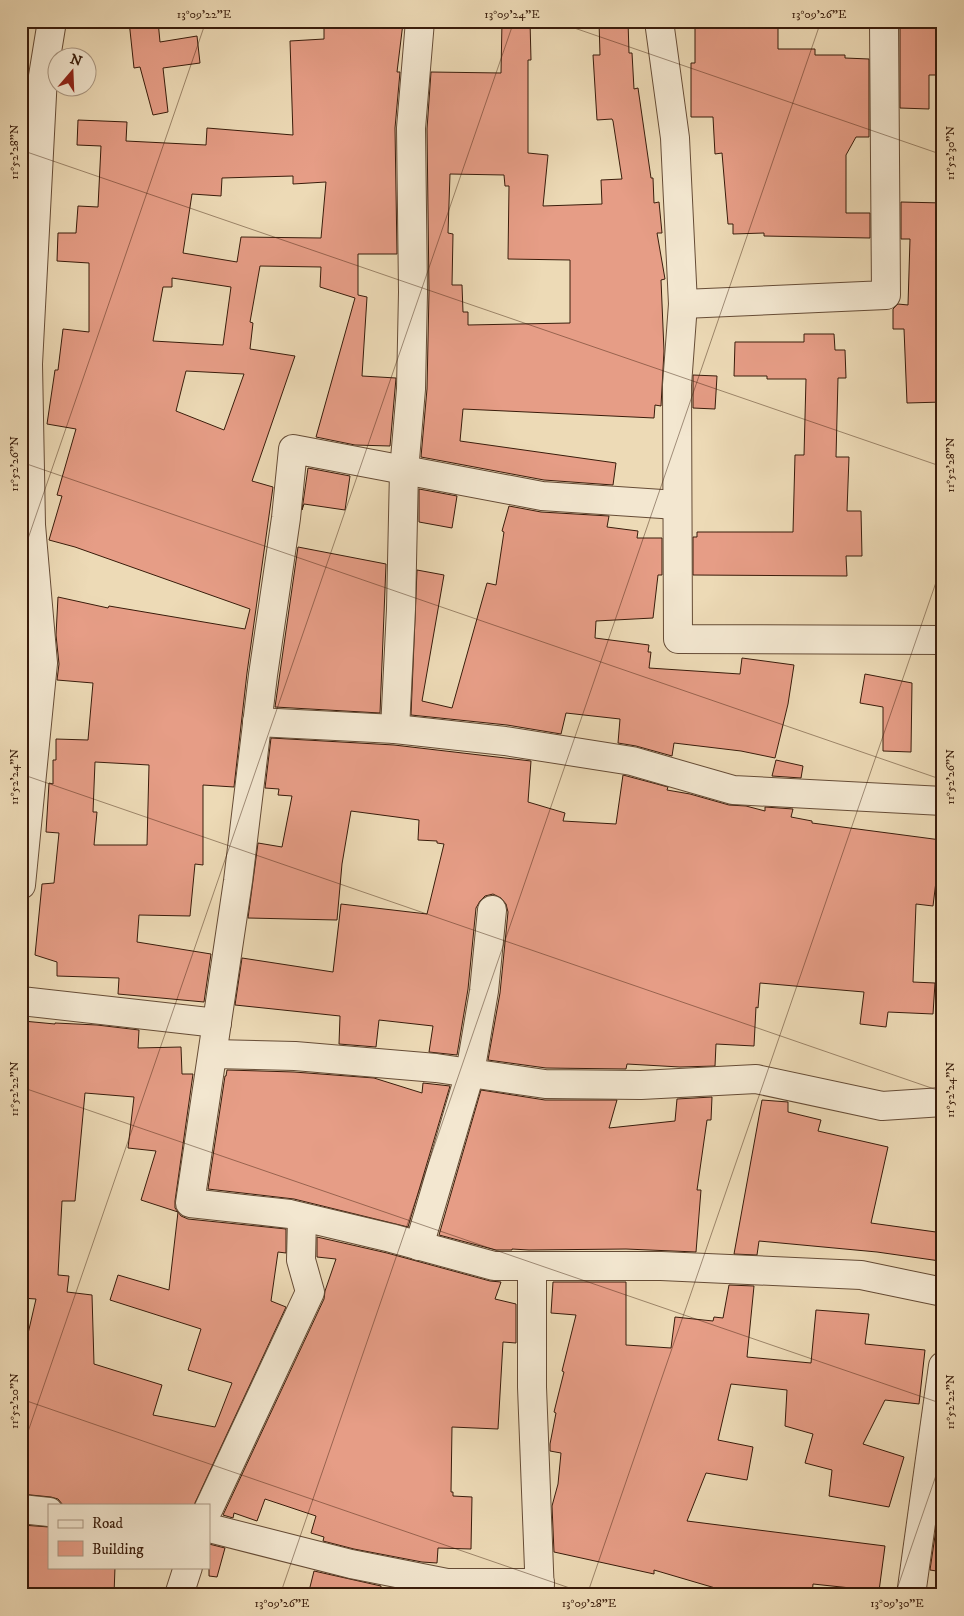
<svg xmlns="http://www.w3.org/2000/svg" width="964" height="1616" viewBox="0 0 964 1616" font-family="'IM FELL DW Pica',serif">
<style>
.building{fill:#e69d86;stroke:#391c0b;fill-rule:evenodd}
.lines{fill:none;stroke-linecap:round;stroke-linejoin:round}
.minor-casing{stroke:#664c36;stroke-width:30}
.minor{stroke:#f3e7d0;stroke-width:28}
.ticks{fill:none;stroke:#391c0b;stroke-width:1;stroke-opacity:0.45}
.neatline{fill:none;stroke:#391c0b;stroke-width:2}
.ticks-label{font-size:12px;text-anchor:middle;fill:#391c0b}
</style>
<rect width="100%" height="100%" fill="#eddab6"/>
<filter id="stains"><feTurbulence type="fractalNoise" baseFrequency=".004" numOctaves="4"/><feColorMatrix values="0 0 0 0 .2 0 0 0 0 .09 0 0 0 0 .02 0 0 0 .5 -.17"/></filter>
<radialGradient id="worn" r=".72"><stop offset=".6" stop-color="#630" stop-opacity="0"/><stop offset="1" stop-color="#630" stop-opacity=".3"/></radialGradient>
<g class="building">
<polygon points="129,21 158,21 160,42 197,36 200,63 163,68 168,112 153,115 140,67 134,68"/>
<path d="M 324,21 L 387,21 L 403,23 L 397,72 L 400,72 L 395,128 L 397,254 L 358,254 L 358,295 L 367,297 L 362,376 L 396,378 L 390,446 L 355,445 L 316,437 L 355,298 L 320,287 L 321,267 L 260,266 L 250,322 L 253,323 L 250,349 L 295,356 L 252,481 L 273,487 L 247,673 L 234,787 L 203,785 L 203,865 L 195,864 L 190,916 L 139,915 L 137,942 L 211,954 L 204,1002 L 118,994 L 119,978 L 57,976 L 57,962 L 35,955 L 42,884 L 54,883 L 59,833 L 46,832 L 49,783 L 53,784 L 53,760 L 56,760 L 56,739 L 88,740 L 93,683 L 57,680 L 59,664 L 56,635 L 58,597 L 108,608 L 109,606 L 245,629 L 250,609 L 75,547 L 49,540 L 62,496 L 57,495 L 76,429 L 47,424 L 55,370 L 58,370 L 63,329 L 89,332 L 89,263 L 57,261 L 58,233 L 76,233 L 78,206 L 98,207 L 101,146 L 77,145 L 78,120 L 127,122 L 126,141 L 206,145 L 207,128 L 293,135 L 290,41 L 324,39 ZM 293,176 L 293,184 L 326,182 L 321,238 L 241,237 L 237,262 L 183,253 L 192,194 L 221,196 L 222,178 ZM 172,278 L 231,287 L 223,345 L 153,341 L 163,287 L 172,287 ZM 186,371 L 244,374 L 224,430 L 176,411 ZM 95,762 L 149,765 L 147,845 L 94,845 L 97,812 L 93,812 Z"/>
<path d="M 502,21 L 530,21 L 531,60 L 528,60 L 528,153 L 548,155 L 543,206 L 602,204 L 601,180 L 622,179 L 613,121 L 612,119 L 597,120 L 593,55 L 600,55 L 599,21 L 628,21 L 629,53 L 632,53 L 634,89 L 638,88 L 651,178 L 653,178 L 654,203 L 659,202 L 662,233 L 657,233 L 665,279 L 661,280 L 664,351 L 661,406 L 655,405 L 654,418 L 463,409 L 460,441 L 616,463 L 613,485 L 544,480 L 421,457 L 427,389 L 429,292 L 427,129 L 431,72 L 501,73 ZM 450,174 L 504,175 L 505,186 L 509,186 L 508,259 L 570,260 L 570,323 L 468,325 L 468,312 L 463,312 L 462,285 L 452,285 L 453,234 L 448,233 Z"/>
<polygon points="900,21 943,21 943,75 929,75 929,109 900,108"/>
<polygon points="695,22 778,22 778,49 815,49 815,55 845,55 845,58 869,59 869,137 856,137 846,155 846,213 870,213 870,238 764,236 764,233 733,234 733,224 728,224 722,153 715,154 713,117 691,117 691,63 695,63"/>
<polygon points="901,202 943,203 943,402 907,403 904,329 893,329 893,309 898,304 908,305 910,239 901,239"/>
<polygon points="804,334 834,334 835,350 845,350 846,378 838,378 836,457 849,457 847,511 861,511 862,556 846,556 847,576 693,575 693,537 697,537 697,532 793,532 795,455 804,455 806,379 767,379 767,376 734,376 735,342 804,342"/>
<polygon points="693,375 717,376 715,409 693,408"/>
<polygon points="308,468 350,476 345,510 304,504 302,510"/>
<polygon points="419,489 457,496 452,528 419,522"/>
<polygon points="509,506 541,512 609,516 607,527 638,531 637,538 662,538 662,575 658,575 653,618 596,621 595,638 649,645 648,652 651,652 649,668 740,674 742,658 794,665 788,704 775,758 741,751 674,743 672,756 636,746 618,743 620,719 566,713 561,734 507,725 411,715 417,570 444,575 422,701 452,708 487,583 496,585 504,532 502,531"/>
<polygon points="298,547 386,564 380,713 275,707"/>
<polygon points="865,674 912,683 911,752 883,751 883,707 860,703"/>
<polygon points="271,738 394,745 531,761 528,802 565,813 563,821 616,824 623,775 668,787 667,790 690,794 729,805 746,806 765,811 765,807 793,809 791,817 812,821 812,823 941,840 933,906 916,904 913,982 935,983 933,1014 888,1012 886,1027 860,1024 864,992 760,983 758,1008 756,1007 754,1046 716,1044 715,1066 680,1067 627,1064 626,1069 546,1068 488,1060 500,993 508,912 506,904 501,898 493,894 485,896 480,901 476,908 468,989 457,1055 429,1052 433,1026 379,1020 376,1047 339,1044 340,1016 235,1005 242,958 333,972 341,904 427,914 444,844 437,843 437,841 418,840 419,820 351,811 342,864 337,920 248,918 258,843 282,847 292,796 278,795 279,789 265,788"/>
<polygon points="776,760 803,766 801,778 772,776"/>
<polygon points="23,1021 55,1024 55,1023 97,1025 139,1030 138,1048 181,1047 182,1074 193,1074 175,1201 175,1208 178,1212 141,1200 156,1151 128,1148 134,1097 85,1093 75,1201 62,1201 58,1275 69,1276 67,1292 92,1295 94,1364 162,1385 153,1415 215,1427 232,1383 188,1370 201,1329 110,1300 118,1275 169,1290 178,1212 181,1216 188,1219 286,1229 286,1253 278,1252 271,1301 286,1307 194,1505 63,1505 58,1499 51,1497 21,1494 21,1463 25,1463 24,1413 21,1412 21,1364 36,1299 21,1298 21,1040"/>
<polygon points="227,1070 294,1072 374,1078 422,1093 423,1083 450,1086 408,1227 294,1199 208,1189 225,1076 226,1076"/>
<polygon points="481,1090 545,1100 617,1100 609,1128 675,1121 677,1099 712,1097 711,1120 707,1120 697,1190 701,1190 696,1252 626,1249 529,1250 512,1249 512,1250 496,1250 439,1235"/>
<polygon points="762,1100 788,1102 788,1112 821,1120 818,1131 888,1147 871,1223 943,1233 940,1261 877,1252 759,1241 757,1255 734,1254"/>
<polygon points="317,1237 387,1253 490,1281 501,1282 495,1299 516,1304 516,1343 503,1342 498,1429 452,1427 451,1492 453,1492 453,1496 472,1497 471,1549 438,1548 437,1563 422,1562 354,1549 323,1541 324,1537 311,1533 316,1516 265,1499 257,1521 234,1513 233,1518 223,1515 324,1299 325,1291 336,1259 317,1257"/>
<polygon points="553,1282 626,1282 626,1345 671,1348 675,1317 713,1321 714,1317 723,1318 729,1285 754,1286 747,1357 811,1363 816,1310 869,1314 865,1344 925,1350 919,1404 885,1400 863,1444 904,1457 889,1507 829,1496 832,1470 805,1463 813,1434 785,1426 787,1390 731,1384 718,1440 753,1447 747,1480 706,1473 687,1521 885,1546 879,1591 813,1584 812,1595 739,1595 654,1570 654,1574 554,1552 552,1506 558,1484 561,1453 550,1451 550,1444 556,1413 554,1412 564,1372 562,1371 576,1315 551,1313"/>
<polygon points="941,1495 943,1496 943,1572 930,1570"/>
<polygon points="22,1525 49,1527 49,1567 115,1567 114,1595 21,1595"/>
<polygon points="209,1544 225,1548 217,1577 209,1576"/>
<polygon points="314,1571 381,1586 380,1595 308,1595"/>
</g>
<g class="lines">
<g class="minor-casing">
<g id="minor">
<polyline points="659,21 675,138 683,304 677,385 678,639 943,640"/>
<polyline points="683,304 886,295 884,21"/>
<polyline points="677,505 542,496 293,449 286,518 263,675 238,881 190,1203 290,1214 391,1238 494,1266 661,1266 861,1275 943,1292"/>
<polyline points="257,722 395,729 505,741 632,761 733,790 943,801"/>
<polyline points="395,729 401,609 404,471 411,389 413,292 411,128 420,21"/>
<polyline points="21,885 43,663 31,525 28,364 43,76 52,21"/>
<polyline points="21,1001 217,1023"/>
<polyline points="213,1054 295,1056 436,1068 545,1084 641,1085 756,1079 882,1106 943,1102"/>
<polyline points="419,1246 470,1073 484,991 492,910"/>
<polyline points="532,1266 532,1387 540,1595"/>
<polyline points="209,1508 310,1292 301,1260 302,1218"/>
<polyline points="21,1509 49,1512"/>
<polyline points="209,1528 351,1564 447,1583 540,1583"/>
<polyline points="179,1595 188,1567"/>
<polyline points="911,1595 943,1366"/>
</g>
</g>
<use href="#minor" class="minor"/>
</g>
<path class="ticks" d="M 554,21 L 943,155M 21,150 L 943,467M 21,462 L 943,780M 21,559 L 206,21M 21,774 L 943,1092M 21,1087 L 943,1404M 21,1399 L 590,1595M 21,1452 L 514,21M 280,1595 L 821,21M 587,1595 L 943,562M 895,1595 L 943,1455"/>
<rect width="964" height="1616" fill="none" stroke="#eddab6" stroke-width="55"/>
<rect x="48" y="1504" width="162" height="65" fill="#f3e7d0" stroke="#a99681"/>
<rect x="58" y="1520" width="25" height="8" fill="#f3e7d0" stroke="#a99681"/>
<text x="92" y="1528" font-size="15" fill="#391c0b">Road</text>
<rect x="58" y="1541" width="25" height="15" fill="#e69d86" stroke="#a99681"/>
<text x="92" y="1554" font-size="15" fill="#391c0b">Building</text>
<g transform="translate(72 72) rotate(19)"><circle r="24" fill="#f3e7d0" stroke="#a99681"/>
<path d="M0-4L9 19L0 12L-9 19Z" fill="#8f2418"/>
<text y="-8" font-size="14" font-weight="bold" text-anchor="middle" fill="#391c0b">N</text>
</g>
<rect x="28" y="28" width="908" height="1560" class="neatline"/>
<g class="ticks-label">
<text x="204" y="18">13°09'22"E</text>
<text x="512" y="18">13°09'24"E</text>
<text x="819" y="18">13°09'26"E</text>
<text transform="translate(14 152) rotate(-90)" y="4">11°52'28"N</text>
<text transform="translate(950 153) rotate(-90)" y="4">11°52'30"N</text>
<text transform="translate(14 464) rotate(-90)" y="4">11°52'26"N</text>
<text transform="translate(950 465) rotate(-90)" y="4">11°52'28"N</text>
<text transform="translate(14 777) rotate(-90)" y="4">11°52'24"N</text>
<text transform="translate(950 777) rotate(-90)" y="4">11°52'26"N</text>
<text transform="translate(14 1089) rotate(-90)" y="4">11°52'22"N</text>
<text transform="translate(950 1090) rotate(-90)" y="4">11°52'24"N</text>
<text transform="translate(14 1401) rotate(-90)" y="4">11°52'20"N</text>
<text transform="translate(950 1402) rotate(-90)" y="4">11°52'22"N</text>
<text x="282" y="1607">13°09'26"E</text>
<text x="589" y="1607">13°09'28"E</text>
<text x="897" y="1607">13°09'30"E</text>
</g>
<rect width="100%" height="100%" filter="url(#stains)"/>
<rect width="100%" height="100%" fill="url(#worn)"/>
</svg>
